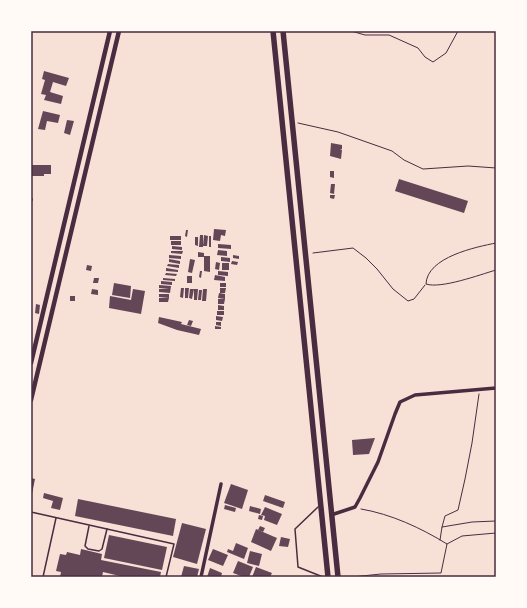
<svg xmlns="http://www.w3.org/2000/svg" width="527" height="608" viewBox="0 0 527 608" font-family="'Fira Sans Condensed',sans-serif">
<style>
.building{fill:#644757}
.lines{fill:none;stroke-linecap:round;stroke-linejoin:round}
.path{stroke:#4a2c40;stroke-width:1}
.service{stroke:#4a2c40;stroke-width:1.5}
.minor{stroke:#4a2c40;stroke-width:3.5}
.secondary{stroke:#4a2c40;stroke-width:4.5}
.trunk{stroke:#4a2c40;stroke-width:5.5}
.neatline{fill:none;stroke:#4a2c40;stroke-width:1.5}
</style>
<rect width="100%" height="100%" fill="#f7e1d7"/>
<g class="building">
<polygon points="44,71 69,78 66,86 53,82 50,92 63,96 61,104 44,100 46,95 41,94 45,80 42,79"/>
<polygon points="43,111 60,115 58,123 47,121 45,130 38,129"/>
<polygon points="67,120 74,121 70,135 64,133"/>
<polygon points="331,143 342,145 342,149 340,150 342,150 341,159 330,156"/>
<polygon points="31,165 51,165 51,174 44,174 44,176 31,176"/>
<polygon points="330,171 334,171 334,178 330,177"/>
<polygon points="399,179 468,201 464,213 395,191"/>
<polygon points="331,184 335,184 334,194 330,193"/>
<polygon points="330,195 335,195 334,199 330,198"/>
<polygon points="214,229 226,230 225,236 221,235 220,241 213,240"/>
<polygon points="186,230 188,230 187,237 185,236"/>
<polygon points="200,235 203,235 203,247 199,247"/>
<polygon points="204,235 208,236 207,246 203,246"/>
<rect x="170" y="236" width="11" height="4"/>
<rect x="209" y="236" width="2" height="11"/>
<polygon points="195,237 198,237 198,246 195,245"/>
<rect x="171" y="241" width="10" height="4"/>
<polygon points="218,244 231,245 231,249 218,248"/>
<polygon points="172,246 182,247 182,250 172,249"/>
<polygon points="218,250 227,251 227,256 217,255"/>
<polygon points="171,251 183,251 182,254 171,253"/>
<polygon points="198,252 204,253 204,257 198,257"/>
<polygon points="169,255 181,256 181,259 169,258"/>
<polygon points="233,255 239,256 239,259 233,258"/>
<polygon points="204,256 210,256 210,272 204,271"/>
<polygon points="221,257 230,258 230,262 221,261"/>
<polygon points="169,259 180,261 180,264 169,262"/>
<polygon points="190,259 195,260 192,273 188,272"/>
<polygon points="232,261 238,262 237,265 231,264"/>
<polygon points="216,262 220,263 219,270 215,269"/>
<rect x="222" y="263" width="7" height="7"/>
<polygon points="168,264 179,265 179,268 167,266"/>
<polygon points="87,265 92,266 91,271 86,270"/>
<polygon points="166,268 178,270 178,272 166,271"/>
<polygon points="200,271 202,271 201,278 199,277"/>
<polygon points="218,271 228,272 228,276 218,275"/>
<polygon points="166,273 177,274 176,276 165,275"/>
<polygon points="215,275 225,277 225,281 214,280"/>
<rect x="187" y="276" width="5" height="7"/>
<polygon points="94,278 99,278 98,283 93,283"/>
<polygon points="163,278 175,279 175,281 163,280"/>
<polygon points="161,281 172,282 172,285 161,284"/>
<polygon points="114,283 131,286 130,298 112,295"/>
<rect x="220" y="283" width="6" height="4"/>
<polygon points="159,285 171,286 170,293 159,292 159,289 169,289 159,288"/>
<polygon points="181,288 184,288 183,298 180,297"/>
<polygon points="185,288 189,288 188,298 185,298"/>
<polygon points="220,288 226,288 225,293 220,293"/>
<polygon points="92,289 98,290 98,295 91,294"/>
<polygon points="133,289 145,291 141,314 109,308 110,296 131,300"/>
<polygon points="190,289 194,289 192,299 189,298"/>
<polygon points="194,289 198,289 197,300 194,300"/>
<polygon points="203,289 207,289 206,301 202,301"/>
<polygon points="199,290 202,290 201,300 198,300"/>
<polygon points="219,293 225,294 225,299 218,298"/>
<polygon points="159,294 169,294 169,298 159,297"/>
<rect x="70" y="296" width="5" height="5"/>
<polygon points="159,298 169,298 168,302 159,302"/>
<polygon points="218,299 225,299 224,304 218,304"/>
<polygon points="36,304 40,305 39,314 35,313"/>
<polygon points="218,305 224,306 224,310 218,310"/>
<rect x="217" y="311" width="7" height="4"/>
<polygon points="216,316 223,317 222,321 216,320"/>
<polygon points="159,317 182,322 181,324 201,329 199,335 177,330 158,323"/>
<polygon points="189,320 193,321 191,326 187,325"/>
<polygon points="216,322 221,322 221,326 216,325"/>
<polygon points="215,326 221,327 221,329 215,329"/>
<polygon points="375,438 369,454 353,455 352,440"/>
<polygon points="31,478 35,479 32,494 31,494"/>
<polygon points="231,484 248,490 242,509 224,503"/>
<polygon points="44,493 63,498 60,510 51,508 53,501 43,498"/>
<polygon points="265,495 285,502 283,508 263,501"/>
<polygon points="78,499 176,519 173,536 75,516"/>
<polygon points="225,505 236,508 235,512 224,509"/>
<polygon points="250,506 261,509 260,514 249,511"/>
<polygon points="265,507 282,514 277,525 264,520 265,516 261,515"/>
<polygon points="259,515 263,516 262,520 258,519"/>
<polygon points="182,523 206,529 197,564 173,557"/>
<polygon points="260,526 265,528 263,532 258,530"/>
<polygon points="256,529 277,538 271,551 251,542"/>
<polygon points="109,535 167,547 162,570 104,558"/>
<polygon points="281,537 290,539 288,547 279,546"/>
<polygon points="236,543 248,548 244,559 227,552 228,549 233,551"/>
<polygon points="81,549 102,554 101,560 161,572 160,577 124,577 103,572 102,577 60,577 61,572 56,571 60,554 66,555 67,552 80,555"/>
<polygon points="213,549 228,555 223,566 208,560"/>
<polygon points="250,551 262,554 259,566 247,563"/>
<polygon points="238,561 253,567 249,577 244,577 233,573"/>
<polygon points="184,566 199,569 197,577 181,577"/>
<polygon points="256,567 272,573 270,577 252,577"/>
<polygon points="210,568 222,573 221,577 207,577"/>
</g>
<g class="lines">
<g class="path">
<polyline points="351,31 365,35 389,35 418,48 425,57 433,62 446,53 458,31"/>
<polyline points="298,123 338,132 392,151 404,160 423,169 468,166 496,168"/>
<path d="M 496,243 C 476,247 427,257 426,284 C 441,289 479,275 496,270"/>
<polyline points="313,253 353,248 366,258 377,269 393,289 408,301 414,299 425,285"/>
<polyline points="442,527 445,516 458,510 465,479 472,443 479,394"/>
<polyline points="440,540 442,527 472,522 496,521"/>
<polyline points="447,544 462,536 496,533"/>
<path d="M 352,577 L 381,574 L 441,573 L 447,544 C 421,528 391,514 361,509"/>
</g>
<g class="service">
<polyline points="318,507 295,529 298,567 323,577"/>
<polyline points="31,512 174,544 166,577"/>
<polyline points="89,526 85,546 88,549 99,551 102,549 107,529"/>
<polyline points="43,577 56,518"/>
</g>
<g class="minor">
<polyline points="31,199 31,200"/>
<polyline points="331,515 355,507 360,498 378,462 395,414 400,402 415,395 496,388"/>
<polyline points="201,577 221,484"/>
</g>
<g class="secondary">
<polyline points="31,363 110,31"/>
<polyline points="31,400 119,31"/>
</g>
<g class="trunk">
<polyline points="273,31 328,577"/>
<polyline points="283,31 338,577"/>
</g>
</g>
<rect width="527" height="608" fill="none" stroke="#fffaf5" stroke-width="64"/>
<rect x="32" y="32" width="463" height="544" class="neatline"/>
</svg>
